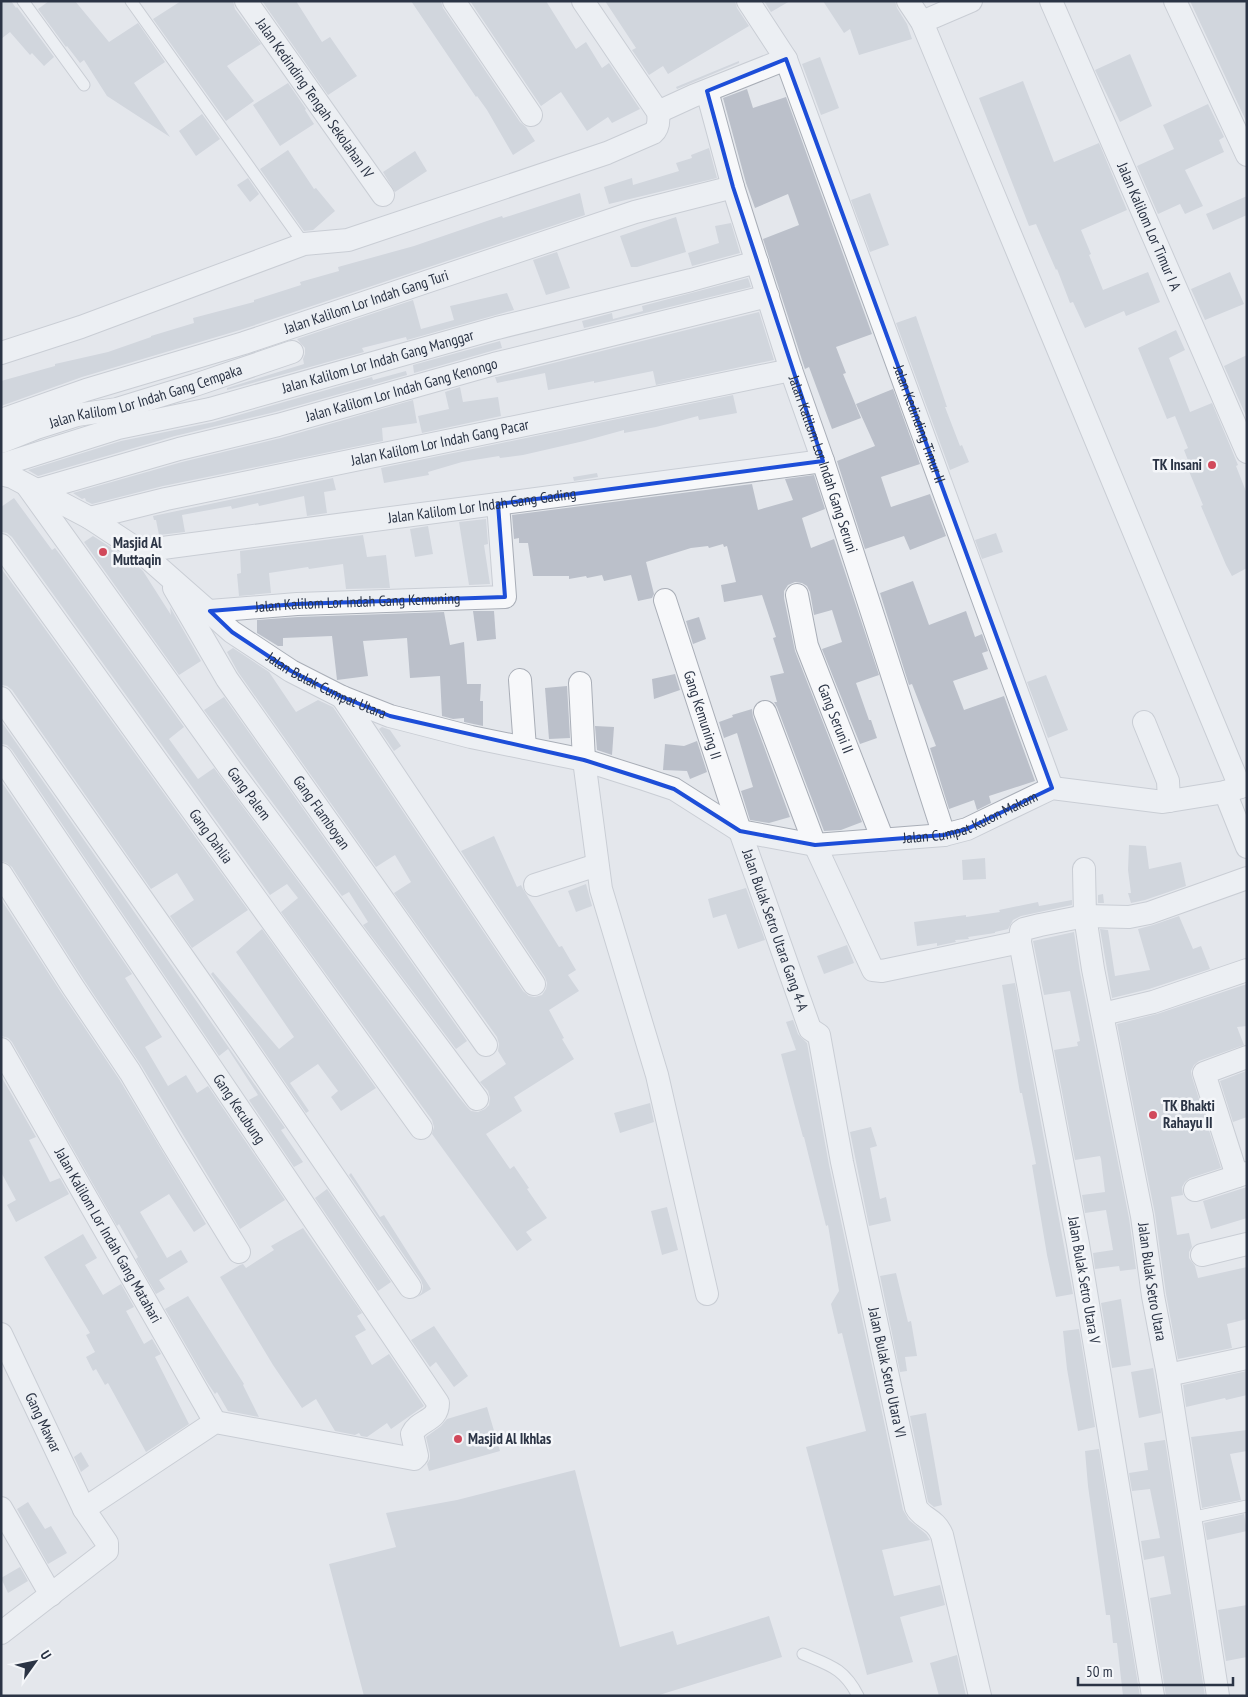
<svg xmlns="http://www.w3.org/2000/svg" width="1248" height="1697" viewBox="0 0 1248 1697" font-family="'PT Sans Narrow',sans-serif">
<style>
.building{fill:#bbc0ca}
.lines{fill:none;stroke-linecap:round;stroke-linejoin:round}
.service-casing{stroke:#a9aeb7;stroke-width:13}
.minor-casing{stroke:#a9aeb7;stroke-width:24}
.service{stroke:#f7f8fa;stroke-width:11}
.minor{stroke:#f7f8fa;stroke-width:22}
.marked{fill:none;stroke:#1d4ed8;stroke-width:4;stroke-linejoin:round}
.poi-dot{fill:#d1495b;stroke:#f4f6f9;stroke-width:2}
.labels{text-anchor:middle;stroke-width:5;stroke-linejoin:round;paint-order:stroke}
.street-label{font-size:15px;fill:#2b3445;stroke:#f4f6f9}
.poi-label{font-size:15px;font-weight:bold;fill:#2b3445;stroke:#f4f6f9;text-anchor:start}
</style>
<rect width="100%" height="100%" fill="#e4e7ec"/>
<g class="building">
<polygon points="1,1 11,1 16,8 17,7 54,57 44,66 32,53 30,55 10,32 1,39"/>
<polygon points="49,1 75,1 109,42 138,23 165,62 134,83 170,137 107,96 84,60 80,63 67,46 66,47 38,9"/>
<polygon points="181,1 233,1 235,9 261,44 227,66 254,101 226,121 153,19"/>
<polygon points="262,1 296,1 322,42 330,37 357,76 328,95"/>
<polygon points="411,1 441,1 443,8 520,122 526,127 535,141 513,155 487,110 477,96 476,97"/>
<polygon points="470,1 546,1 576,49 586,42 602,68 609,63 640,109 612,123 608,117 587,131 561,92 541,106"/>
<polygon points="605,1 735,1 737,8 749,26 668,74 663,66 649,75 632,50 636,48"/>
<polygon points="764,1 790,1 771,12"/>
<polygon points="823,1 895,1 897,8 907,24 912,39 859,55 850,29 844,33"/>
<polygon points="1190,1 1247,1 1247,123"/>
<polygon points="1130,54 1152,106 1120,122 1095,70"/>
<polygon points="820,57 839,108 821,115 802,64"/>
<polygon points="739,61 739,63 677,89 676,87"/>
<polygon points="1023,81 1054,162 1099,143 1127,210 1081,230 1091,254 1089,255 1103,290 1148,272 1160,302 1126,316 1124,311 1085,328 1073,302 1070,303 1057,269 1056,270 1036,224 1029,226 979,98"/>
<polygon points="288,83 306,109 305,110 314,124 280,146 253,105"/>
<polygon points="747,89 753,108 786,97 872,334 836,347 846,373 843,374 861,418 832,429 809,367 805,369 802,360 763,239 799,225 788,194 755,208 746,183 723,98"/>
<polygon points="1208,104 1224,137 1219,140 1224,152 1185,170 1203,206 1185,214 1180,204 1158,214 1137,166 1174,149 1163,125"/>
<polygon points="202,114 220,139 196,156 179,131"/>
<polygon points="709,148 717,178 609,204 604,187 632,178 633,185 679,171 676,163 692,158 691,155"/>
<polygon points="288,150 314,189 316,188 335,211 313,230 304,231 260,169"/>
<polygon points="415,151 427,171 395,192 383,172"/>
<polygon points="248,178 259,194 250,202 237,185"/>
<polygon points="580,193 585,215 240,330 82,377 1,406 1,381 55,366 55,364 108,352 151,337 151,336 194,323 193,318 254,302 254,300 301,285 300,282 339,271 338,267 414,246 484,222 502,216 503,218"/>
<polygon points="870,193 889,245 870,252 851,200"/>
<polygon points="1247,196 1247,215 1213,230 1206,214"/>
<polygon points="676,217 686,252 637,267 631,267 620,236"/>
<polygon points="731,223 740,253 692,266 688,253 719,243 715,226"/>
<polygon points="557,252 570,288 546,295 533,260"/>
<polygon points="1230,272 1244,304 1205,320 1191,289"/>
<polygon points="748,278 751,287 584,328 582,321 612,313 613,319 643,311 642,306"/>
<polygon points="507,293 514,310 407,340 406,337 362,348 364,352 227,390 227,388 304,364 303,359 305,354 305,348 297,339 413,300 421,329 454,320 450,306"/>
<polygon points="759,312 774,360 656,385 653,371 594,383 594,381 548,390 545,373 497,383 495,377 497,377"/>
<polygon points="916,316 947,407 945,407 960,446 962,445 969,462 950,470 896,323"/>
<polygon points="1176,330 1185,350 1169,358 1190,412 1212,403 1231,448 1238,465 1236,466 1247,494 1247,568 1232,576 1226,565 1201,506 1203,505 1186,464 1189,463 1184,450 1188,448 1175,416 1167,419 1138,348"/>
<polygon points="500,341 502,348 414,373 413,365"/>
<polygon points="1247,355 1247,418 1224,366"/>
<polygon points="406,371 407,375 275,412 175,436 38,476 28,470 121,441 214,422 372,377 373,380"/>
<polygon points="460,387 463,402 498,397 501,416 422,433 418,416 449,409 445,392"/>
<polygon points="893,389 920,464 881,477 891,507 930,494 946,536 910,550 904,536 865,549 837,461 875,446 856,404"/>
<polygon points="733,395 737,413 699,420 698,416 656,427 624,433 624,430 584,441 523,455 500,458 499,456 462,462 428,472 429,475 384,483 381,468"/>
<polygon points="413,400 417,423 382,428 383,441 163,486 92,504 86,501 85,498 82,499 73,493 182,462 281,438"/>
<polygon points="597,473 598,477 574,481 573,477"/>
<polygon points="814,475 825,509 802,518 811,548 834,539 879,675 856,683 869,720 871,720 877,738 860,744 822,649 842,642 832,610 814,615 810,592 807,586 802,583 795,582 788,585 784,591 784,598 795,651 862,822 841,830 824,831 777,707 774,702 777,702 770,676 784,673 773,638 776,637 762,595 724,602 721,585 736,582 727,546 724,547 723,544 709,548 708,546 691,548 646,562 654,594 652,598 638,601 631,575 604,581 602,575 587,578 586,576 569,579 569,576 533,576 528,543 519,543 519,538 514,539 512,515 752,484 758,510 793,500 785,479"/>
<polygon points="333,478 336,490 324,492 327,513 307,516 304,496 259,506 258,503 232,509 231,506 182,515 185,532 159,535 156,520 154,520 153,516"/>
<polygon points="14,498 52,550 55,548 62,557 184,727 169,739 198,779 214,768 458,1096 467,1107 471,1111 478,1112 485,1109 489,1105 490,1098 488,1091 480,1082 506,1064 498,1051 499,1044 497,1037 394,893 411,882 395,855 376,867 238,672 227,652 233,648 269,672 296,712 318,700 333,707 523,991 529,996 535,997 542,995 546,989 547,983 545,977 461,851 494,836 517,887 521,885 523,889 559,947 562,946 576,970 568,975 579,991 549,1010 564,1038 562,1039 574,1059 514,1097 522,1111 486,1134 510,1169 514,1166 529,1188 527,1189 547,1218 526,1232 532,1240 517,1251 432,1134 434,1127 432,1120 281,912 298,898 287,884 270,895 12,537 7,533 1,532 1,507"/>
<polygon points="486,519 488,544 484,545 490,584 469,585 459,522"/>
<polygon points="428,526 433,554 415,557 410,529"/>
<polygon points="996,533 1003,552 982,559 975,540"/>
<polygon points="363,535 367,557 386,555 390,588 346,589 343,564 309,569 308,567 269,573 271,593 239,596 237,574 241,573 240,551"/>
<polygon points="93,536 124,556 127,560 128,559 132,561 143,571 171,615 170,607 201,661 179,675 84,542"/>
<polygon points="1,568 248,910 192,948 170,916 194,900 177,873 151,889 12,690 7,686 1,685"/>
<polygon points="913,581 929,625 966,611 975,637 982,634 988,651 982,653 988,669 953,681 964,710 1004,696 1035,781 989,796 991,803 977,810 974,800 949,809 930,748 936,746 912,684 909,685 880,593"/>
<polygon points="473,611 494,611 496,639 477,641"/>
<polygon points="444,612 450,645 464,642 467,684 481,684 480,701 483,701 483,726 464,722 464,718 453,719 442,716 440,676 410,678 407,638 363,641 368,676 337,680 332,636 283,638 283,646 278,646 257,633 257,620 298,617"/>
<polygon points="699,617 706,639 693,644 686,621"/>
<polygon points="675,674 680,690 654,699 652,679"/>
<polygon points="1046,675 1068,730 1048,738 1027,682"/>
<polygon points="567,686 570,738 549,739 545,688"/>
<polygon points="224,697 467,1041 456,1049 363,925 368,922 349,892 342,896 204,710"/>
<polygon points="752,709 753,717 790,817 769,823 750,820 741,791 753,787 737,733 724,738 719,722 733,717 732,715"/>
<polygon points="1,721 285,1128 281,1130 303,1162 294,1167 249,1100 258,1095 228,1049 219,1056 12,750 7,745 2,744"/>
<polygon points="595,726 614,727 612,755 597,750"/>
<polygon points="382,727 390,730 401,746 394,751 379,729"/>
<polygon points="697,741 707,772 690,779 687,771 663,770 665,744 684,746"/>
<polygon points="1,781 132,974 125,978 162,1037 145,1047 168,1086 186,1075 197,1093 208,1086 285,1200 240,1229 141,1065 84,980 12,867 7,863 1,861"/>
<polygon points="1129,845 1146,846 1149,869 1181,862 1186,886 1145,900 1131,903 1128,893 1131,893 1128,870"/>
<polygon points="985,858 986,879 963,880 962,860"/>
<polygon points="586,884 592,906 576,912 568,891"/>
<polygon points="746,888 765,940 738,949 726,914 713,918 708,899"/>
<polygon points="1103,894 1104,903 1098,903 1098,895"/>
<polygon points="1,899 62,994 119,1079 206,1224 194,1232 169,1194 140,1212 167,1258 181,1250 188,1262 159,1280 165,1289 156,1294 136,1259 138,1257 119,1224 117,1226 12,1042 8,1038 1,1036"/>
<polygon points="1072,900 1072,905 1021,916 1013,920 1008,929 995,932 995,933 968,937 969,939 955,940 956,942 941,945 937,946 937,943 917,946 914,922 966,915 966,917 1000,912 999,910 1038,902 1039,906"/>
<polygon points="1179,916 1193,949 1201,946 1210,969 1149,989 1112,998 1100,929 1108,930 1115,976 1150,970 1138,929 1153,925"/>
<polygon points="262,929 376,1088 341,1111 331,1097 338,1091 318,1064 290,1083 309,1111 306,1113 211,974 213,972 279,1049 294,1037 236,952"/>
<polygon points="1074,932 1080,972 1129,1218 1136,1269 1120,1271 1119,1266 1095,1269 1093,1253 1113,1250 1106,1210 1085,1213 1082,1195 1105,1192 1101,1159 1100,1156 1075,1160 1054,1050 1078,1046 1077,1042 1080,1041 1070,991 1044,995 1033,941"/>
<polygon points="847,945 854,963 824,974 817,956"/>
<polygon points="1015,983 1073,1294 1056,1297 1047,1255 1032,1165 1036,1164 1022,1093 1020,1093 1002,985"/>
<polygon points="1247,984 1247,1026 1237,1027 1244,1045 1199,1061 1194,1065 1191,1071 1192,1077 1221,1168 1190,1178 1185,1182 1182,1187 1183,1195 1171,1197 1177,1235 1189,1233 1192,1247 1189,1252 1189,1258 1195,1266 1198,1278 1247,1267 1247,1319 1227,1324 1232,1348 1178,1359 1166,1294 1155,1214 1117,1024 1157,1014"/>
<polygon points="793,1020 798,1034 807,1043 829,1165 903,1510 909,1520 926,1534 930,1540 882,1550 894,1596 940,1585 945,1605 900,1617 913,1662 867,1675 806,1447 866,1431 842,1333 838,1334 831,1304 839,1291 828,1225 826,1226 804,1137 803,1137 781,1054 796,1050 786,1022"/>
<polygon points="1246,1071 1247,1117 1233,1122 1220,1081"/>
<polygon points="1,1076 36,1137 29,1140 50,1182 60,1178 69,1194 16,1222 7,1205 16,1200 1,1172"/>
<polygon points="650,1103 654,1122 620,1133 614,1113"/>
<polygon points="871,1127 877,1146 870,1148 880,1199 886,1197 891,1221 869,1226 850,1132"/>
<polygon points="351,1173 380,1217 384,1215 431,1289 418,1297 422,1292 423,1286 421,1280 349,1175"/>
<polygon points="1247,1187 1247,1218 1211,1229 1203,1201"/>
<polygon points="327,1189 391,1282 378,1291 315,1198"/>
<polygon points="667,1207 678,1250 662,1255 651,1211"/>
<polygon points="303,1228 362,1313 357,1316 366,1330 355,1336 372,1365 389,1354 424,1406 391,1429 387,1423 367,1437 361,1436 359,1433 355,1435 335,1431 316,1399 302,1408 273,1365 220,1277 240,1265 243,1264 246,1268 274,1250 271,1246"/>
<polygon points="83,1234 97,1258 85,1265 103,1295 121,1284 134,1307 126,1311 144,1344 152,1339 161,1354 155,1357 189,1424 146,1452 108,1383 105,1385 96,1369 93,1371 86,1357 95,1352 86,1335 90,1333 44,1257"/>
<polygon points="896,1273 908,1322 911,1321 917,1356 905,1357 907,1371 900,1372 880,1276"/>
<polygon points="188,1296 244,1384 243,1385 259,1417 228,1411 217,1392 215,1394 207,1382 165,1309"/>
<polygon points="1121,1299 1131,1365 1112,1368 1101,1303"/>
<polygon points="434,1326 468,1376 454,1387 436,1362 430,1367 411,1340"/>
<polygon points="1079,1329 1095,1427 1078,1431 1067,1369 1063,1331"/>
<polygon points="1153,1368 1161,1413 1139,1418 1131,1372"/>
<polygon points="1247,1371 1247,1395 1226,1400 1225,1398 1186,1407 1183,1385"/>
<polygon points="487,1407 500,1451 429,1471 427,1464 430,1459 430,1454 426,1437 441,1426 447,1419"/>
<polygon points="926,1413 942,1505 934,1507 928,1502 910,1416"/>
<polygon points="1247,1430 1247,1451 1230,1454 1241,1500 1202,1508 1191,1437"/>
<polygon points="1165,1440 1205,1696 1166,1696 1150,1598 1171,1594 1164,1556 1144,1560 1141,1541 1160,1538 1150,1489 1132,1491 1129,1473 1148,1470 1144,1443"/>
<polygon points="1099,1449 1140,1696 1123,1696 1117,1643 1113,1643 1110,1615 1106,1615 1088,1486 1085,1451"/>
<polygon points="81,1452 89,1466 81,1472 74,1457"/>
<polygon points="575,1470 620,1647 673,1631 677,1645 769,1616 782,1657 656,1696 364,1696 329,1564 396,1547 386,1513 457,1500"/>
<polygon points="28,1502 45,1529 51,1526 67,1553 48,1564 17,1509"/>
<polygon points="1244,1514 1247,1531 1207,1540 1204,1523"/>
<polygon points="20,1567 28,1581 8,1593 1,1578"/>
<polygon points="1247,1605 1247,1657 1226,1661 1218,1610"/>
<polygon points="957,1655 966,1696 939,1696 930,1663"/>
</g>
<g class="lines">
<g class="service-casing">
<g id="service">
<polyline points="23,1 84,85"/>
<polyline points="131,1 304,244"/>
<polyline points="1190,1518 1247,1506"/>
<path d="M 803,1654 C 829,1665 844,1668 858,1696"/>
</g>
</g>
<g class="minor-casing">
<g id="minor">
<path id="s1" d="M 246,1 L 383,195"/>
<polyline points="454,1 531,115"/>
<path id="s2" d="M 748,1 L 786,59 L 1052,788"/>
<polyline points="908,1 922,22 1240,787"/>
<path id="s3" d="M 1051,1 L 1247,452"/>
<polyline points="1175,1 1247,155"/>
<polyline points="922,22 971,1"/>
<path id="s4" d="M 707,91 L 733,187 L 791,370 L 823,461 L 944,835"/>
<polyline points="658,112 693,96 786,59"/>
<path d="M 1,353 L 81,327 L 304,244 L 348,240 L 607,153 L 653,133 C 659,128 659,120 658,112 L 583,1"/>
<path id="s5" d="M 1,420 L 86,390 L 244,343 L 635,212 L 733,187"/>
<path id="s6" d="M 1,442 L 36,428 L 77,415 L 117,409 L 195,385 L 292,352"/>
<path id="s7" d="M 1,465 L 118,428 L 210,409 L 497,328 L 691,280 L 757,262"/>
<path id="s8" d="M 1,474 L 12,477 L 90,518 L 140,551 L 232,632 L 291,671 L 342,697 L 390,716 L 471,737 L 584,760 L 644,779 L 674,789 L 740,831 L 815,845 L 944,835 L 967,829 L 1052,788 L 1163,802 L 1225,792 L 1247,785"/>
<path id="s9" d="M 28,487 L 229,767 L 477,1099"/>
<path id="s10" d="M 37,490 L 179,449 L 278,425 L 494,364 L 768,296"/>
<path id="s11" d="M 90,518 L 166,499 L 791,370"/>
<path id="s12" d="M 1,545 L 421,1128"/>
<path id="s13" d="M 140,551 L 823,461"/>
<path id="s14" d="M 174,588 L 227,679 L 486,1045"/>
<path id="s15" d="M 797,595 L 807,646 L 883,840"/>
<path id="s16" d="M 665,600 L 740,831 L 810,1029 L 819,1035 L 842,1162 L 916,1507 C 922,1519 935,1518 942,1535 L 980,1696"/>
<path id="s17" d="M 210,611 L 297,604 L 505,597 L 498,504"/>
<polyline points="520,680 525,748"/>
<polyline points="580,683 584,760 601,889 657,1075 707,1294"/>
<polyline points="342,697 534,984"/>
<polyline points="1,698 206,990 410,1287"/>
<polyline points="765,712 815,845 873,970 882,971 1020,942"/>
<polyline points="1144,722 1168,781 1169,801"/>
<path id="s18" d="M 1,757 L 438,1403 C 438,1422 419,1419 412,1434 L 417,1456 L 414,1459 L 215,1422 L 84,1509 L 107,1543 L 107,1551 L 1,1633"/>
<polyline points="1225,792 1247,847"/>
<path id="s19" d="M 1084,869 L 1085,916 L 1093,969 L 1142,1216 L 1153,1296 L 1168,1375 L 1218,1696"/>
<polyline points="1,874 73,987 130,1072 172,1143 239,1252"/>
<polyline points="535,885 597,865"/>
<polyline points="1103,1014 1153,1002 1247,970"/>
<path id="s20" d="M 1,1049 L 215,1422"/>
<polyline points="1237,1176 1204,1073 1247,1057"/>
<polyline points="1195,1190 1247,1173"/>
<polyline points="1202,1255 1247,1244"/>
<path id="s21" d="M 1,1334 L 84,1509"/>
<polyline points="1168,1375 1247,1358"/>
<polyline points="1,1508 51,1595"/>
<polyline points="1153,1696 1078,1244 1020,942 1021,931 1024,929 1040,925 1085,916 1129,917 1149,913 1247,878"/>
</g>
</g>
<use href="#service" class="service"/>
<use href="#minor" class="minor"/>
</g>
<path d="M0 0H1248V1697H0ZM 786,59 L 1052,788 L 967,829 L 944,835 L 815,845 L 740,831 L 674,789 L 644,779 L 584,760 L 390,716 L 342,697 L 291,671 L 232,632 L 210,611 L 297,604 L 505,597 L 498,504 L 823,461 L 733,187 L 707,91 Z" fill="#e4e7ec" fill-opacity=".55" fill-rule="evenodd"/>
<path class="marked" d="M 786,59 L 1052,788 L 967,829 L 944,835 L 815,845 L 740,831 L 674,789 L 644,779 L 584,760 L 390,716 L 342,697 L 291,671 L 232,632 L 210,611 L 297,604 L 505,597 L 498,504 L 823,461 L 733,187 L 707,91 Z"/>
<g class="poi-dot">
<circle cx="1212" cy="465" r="5"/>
<circle cx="103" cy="552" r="5"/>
<circle cx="1153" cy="1115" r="5"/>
<circle cx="458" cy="1439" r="5"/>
</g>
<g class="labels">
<g class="street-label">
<text dy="5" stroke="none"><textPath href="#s1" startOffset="119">Jalan Kedinding Tengah Sekolahan IV</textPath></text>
<text dy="5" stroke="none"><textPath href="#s3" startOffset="246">Jalan Kalilom Lor Timur I A</textPath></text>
<text dy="5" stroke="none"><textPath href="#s5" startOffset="384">Jalan Kalilom Lor Indah Gang Turi</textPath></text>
<text dy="5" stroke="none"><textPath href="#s7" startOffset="391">Jalan Kalilom Lor Indah Gang Manggar</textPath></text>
<text dy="5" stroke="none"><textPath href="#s10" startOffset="378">Jalan Kalilom Lor Indah Gang Kenongo</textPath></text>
<text dy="5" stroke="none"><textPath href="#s6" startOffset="152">Jalan Kalilom Lor Indah Gang Cempaka</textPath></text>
<text dy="5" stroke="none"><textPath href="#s2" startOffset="458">Jalan Kedinding Timur II</textPath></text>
<text dy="5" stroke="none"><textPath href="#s11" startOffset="358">Jalan Kalilom Lor Indah Gang Pacar</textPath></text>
<text dy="5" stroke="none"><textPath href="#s4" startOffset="391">Jalan Kalilom Lor Indah Gang Seruni</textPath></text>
<text dy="5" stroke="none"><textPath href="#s13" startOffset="345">Jalan Kalilom Lor Indah Gang Gading</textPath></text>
<text dy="5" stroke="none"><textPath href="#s17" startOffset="148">Jalan Kalilom Lor Indah Gang Kemuning</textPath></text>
<text dy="5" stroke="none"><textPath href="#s8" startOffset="391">Jalan Bulak Cumpat Utara</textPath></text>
<text dy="5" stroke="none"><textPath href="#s16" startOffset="121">Gang Kemuning II</textPath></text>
<text dy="5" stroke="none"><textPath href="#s15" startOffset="130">Gang Seruni II</textPath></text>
<text dy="5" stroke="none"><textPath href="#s9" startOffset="378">Gang Palem</textPath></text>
<text dy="5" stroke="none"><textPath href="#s14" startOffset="269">Gang Flamboyan</textPath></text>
<text dy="5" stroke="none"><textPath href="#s8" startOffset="1069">Jalan Cumpat Kulon Makam</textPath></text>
<text dy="5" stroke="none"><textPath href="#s12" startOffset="359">Gang Dahlia</textPath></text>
<text dy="5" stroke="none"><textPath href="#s16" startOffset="348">Jalan Bulak Setro Utara Gang 4-A</textPath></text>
<text dy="5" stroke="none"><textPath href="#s18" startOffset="425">Gang Kecubung</textPath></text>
<text dy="5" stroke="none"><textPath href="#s20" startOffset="215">Jalan Kalilom Lor Indah Gang Matahari</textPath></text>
<text transform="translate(1084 1280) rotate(80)" y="5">Jalan Bulak Setro Utara V</text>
<text dy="5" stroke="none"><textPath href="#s19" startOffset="419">Jalan Bulak Setro Utara</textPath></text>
<text dy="5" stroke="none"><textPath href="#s16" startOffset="808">Jalan Bulak Setro Utara VI</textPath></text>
<text dy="5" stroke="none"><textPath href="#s21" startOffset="98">Gang Mawar</textPath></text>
</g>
<g class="poi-label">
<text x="1202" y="470" text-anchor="end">TK Insani</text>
<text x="113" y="548">Masjid Al<tspan x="113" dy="17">Muttaqin</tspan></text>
<text x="1163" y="1111">TK Bhakti<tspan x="1163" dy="17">Rahayu II</tspan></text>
<text x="468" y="1444">Masjid Al Ikhlas</text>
</g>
</g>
<rect width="1248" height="1697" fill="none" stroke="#2b3445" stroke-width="5"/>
<g transform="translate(35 1662) rotate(57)" stroke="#f4f6f9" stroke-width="4" paint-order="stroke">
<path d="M0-4L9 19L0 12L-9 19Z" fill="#2b3445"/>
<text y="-8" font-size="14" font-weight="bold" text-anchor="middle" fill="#2b3445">U</text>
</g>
<path d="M1078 1677v8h155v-8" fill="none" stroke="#2b3445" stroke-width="2.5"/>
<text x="1086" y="1677" font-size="15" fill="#2b3445" stroke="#f4f6f9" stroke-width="4" paint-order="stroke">50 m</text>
</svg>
